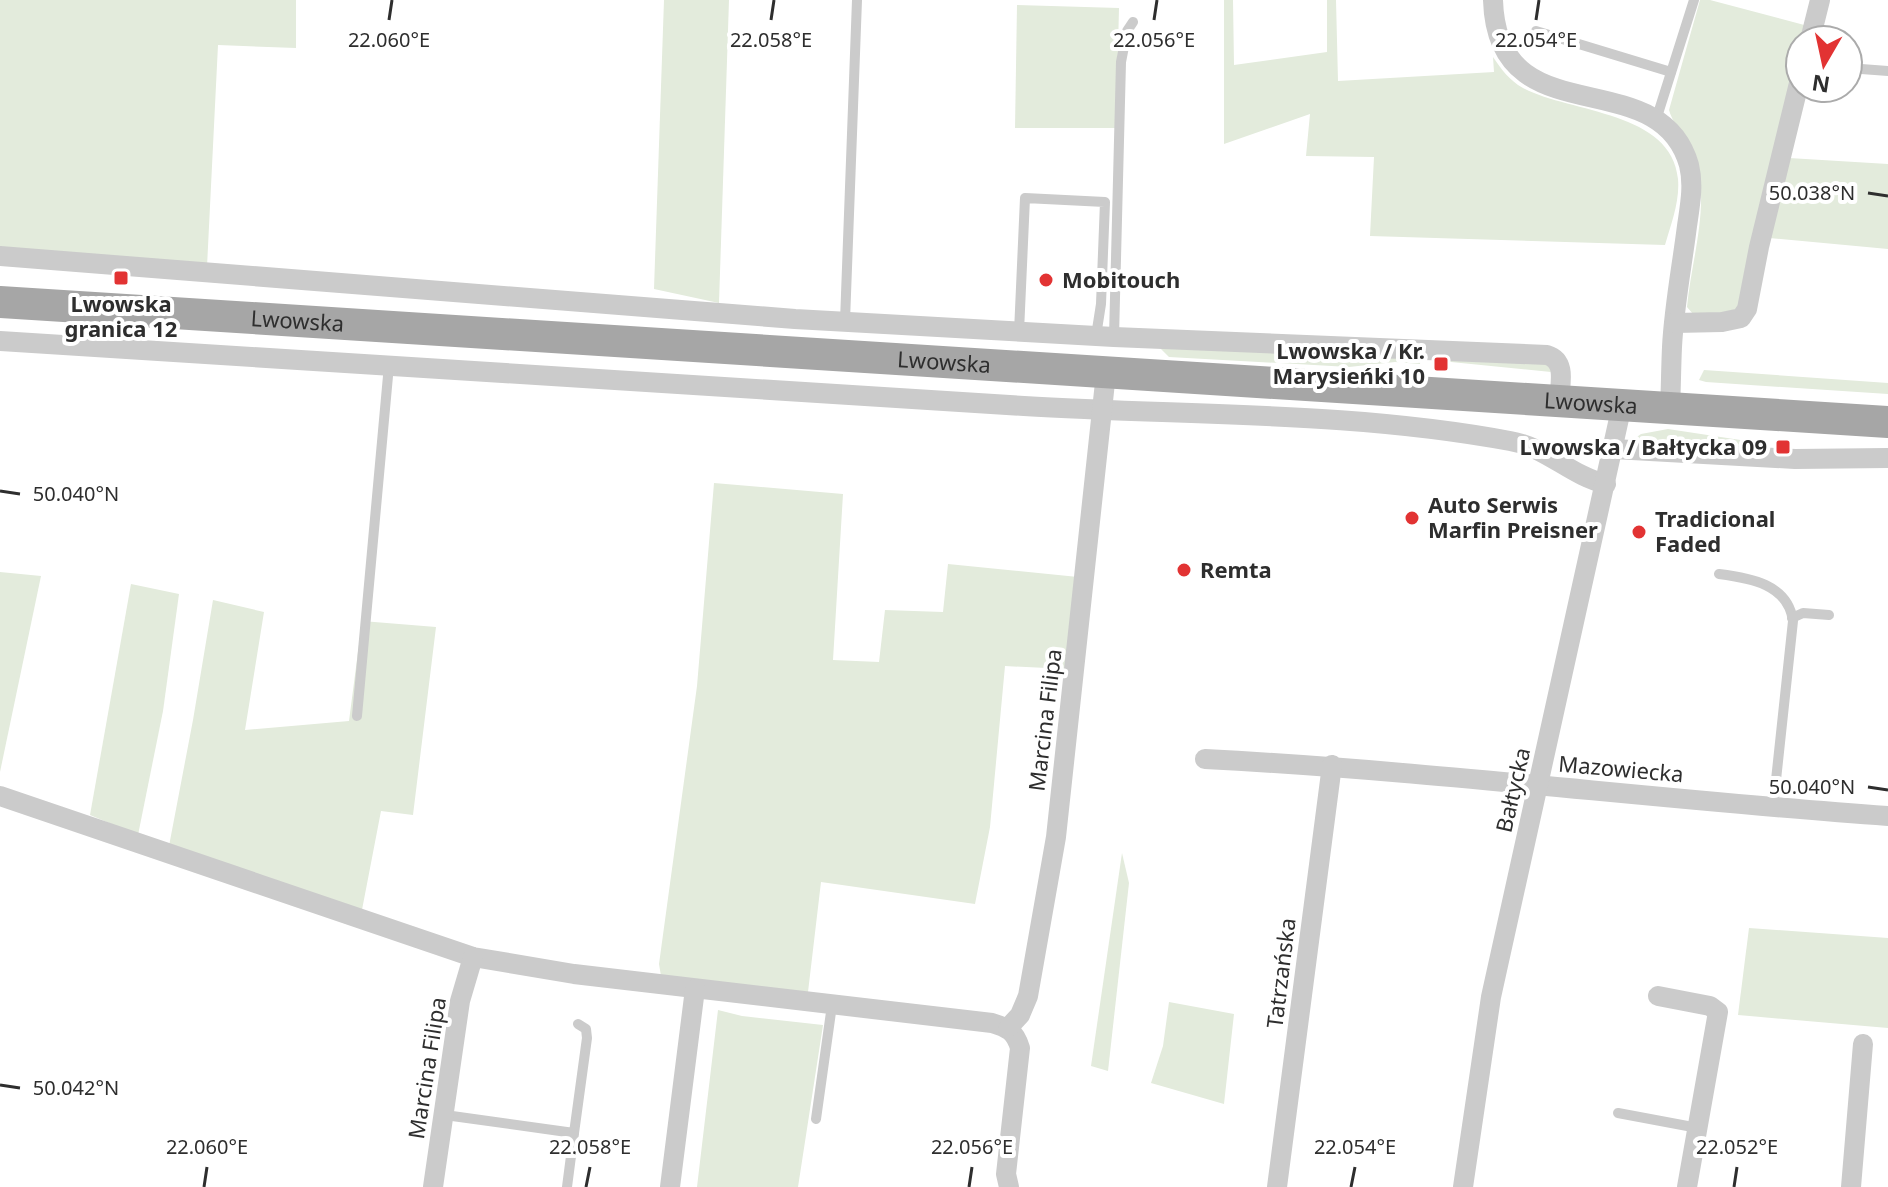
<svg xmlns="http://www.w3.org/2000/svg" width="1888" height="1187" viewBox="0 0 1888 1187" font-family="'Noto Sans',sans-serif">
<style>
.green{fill:#e3ebdc}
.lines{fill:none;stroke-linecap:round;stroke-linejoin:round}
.service{stroke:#cbcbcb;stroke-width:10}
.minor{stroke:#cbcbcb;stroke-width:20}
.primary{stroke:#a6a6a6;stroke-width:32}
.ticks{fill:none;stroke:#2e2e2e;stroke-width:3}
.poi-dot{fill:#e23333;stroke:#fff;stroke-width:3}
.labels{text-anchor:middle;stroke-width:8;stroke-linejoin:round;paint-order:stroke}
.poi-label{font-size:22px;font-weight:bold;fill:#2e2e2e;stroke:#fff;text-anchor:start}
.street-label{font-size:22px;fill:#2e2e2e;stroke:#fff}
.ticks-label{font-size:20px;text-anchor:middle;fill:#2e2e2e;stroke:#fff;stroke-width:8;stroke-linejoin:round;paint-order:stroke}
</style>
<rect width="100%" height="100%" fill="#fff"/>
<g class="green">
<polygon points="0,0 296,0 296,48 218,45 207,267 0,249"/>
<polygon points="664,0 729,0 719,303 654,289"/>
<path d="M 1224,0 L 1233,0 L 1234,65 L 1327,52 L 1327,0 L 1336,0 L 1338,81 L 1494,72 L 1493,57 C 1502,70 1509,80 1523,88 C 1570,113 1672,111 1678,179 C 1680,201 1671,224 1665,245 L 1370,236 L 1374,157 L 1306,156 L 1310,114 L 1224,144 Z"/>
<path d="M 1700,0 L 1710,0 L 1808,26 L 1805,40 L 1800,40 L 1800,60 L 1752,257 L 1743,305 C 1729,316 1710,314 1693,314 L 1687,307 C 1691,262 1709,209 1697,165 C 1690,141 1675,130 1669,110 Z"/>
<polygon points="1017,5 1119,8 1116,128 1015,128"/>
<polygon points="1789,158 1888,164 1888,249 1769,238"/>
<polygon points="1160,348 1548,362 1551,372 1421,359 1420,364 1395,362 1349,367 1169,357"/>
<polygon points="1704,370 1888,383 1888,394 1706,382 1699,380"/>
<polygon points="1668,429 1747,441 1743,452 1630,442 1641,434"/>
<polygon points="714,483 843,494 833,660 879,662 885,610 943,612 948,564 1078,577 1067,669 1005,666 990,827 975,904 821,882 808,992 661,976 659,964 697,686"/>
<polygon points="0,572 41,576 0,772"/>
<polygon points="131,584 179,594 163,711 138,835 90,815"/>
<polygon points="213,600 264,612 245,730 349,721 362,621 436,627 413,815 381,811 361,915 169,846 193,720"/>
<polygon points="1122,853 1129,883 1108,1071 1091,1066"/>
<polygon points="1749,928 1888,938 1888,1028 1738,1015"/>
<polygon points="1169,1002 1234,1014 1224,1104 1151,1083 1163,1046"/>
<polygon points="718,1010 742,1016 823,1025 798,1187 697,1187"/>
</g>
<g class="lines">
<g class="service">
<polyline points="1536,31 1671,72"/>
<polyline points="1848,68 1888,71"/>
<polyline points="1656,120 1694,0"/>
<polyline points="845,321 857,0"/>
<polyline points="1019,332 1025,198 1105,202 1101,304 1096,336"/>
<polyline points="1114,337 1121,62 1127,31 1133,22"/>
<path d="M 1719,574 C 1750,578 1788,584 1793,621 L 1773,808"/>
<polyline points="1792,618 1803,613 1829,615"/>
<polyline points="357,716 389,365"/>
<polyline points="1618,1113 1698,1128"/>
<polyline points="445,1115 574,1133 587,1038 586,1029 578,1024"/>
<polyline points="816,1119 832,1005"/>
<polyline points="567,1187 574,1133"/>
</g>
<g class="minor">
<path d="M 1493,0 C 1497,140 1659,59 1689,165 C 1694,185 1690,205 1687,226 C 1682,266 1674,307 1672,347 C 1671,368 1671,388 1670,408"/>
<polyline points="1810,40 1820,0"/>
<path d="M 0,256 L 795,319 L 1114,337 L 1547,355 C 1567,361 1560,384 1559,401"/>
<polyline points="1675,323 1722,322 1741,318 1747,309 1759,247 1800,79"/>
<path d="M 0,341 C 341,362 682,384 1024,406 C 1185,416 1350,411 1510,441 C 1546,447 1571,476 1606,484"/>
<polyline points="1614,449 1795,459 1888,458"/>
<path d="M 1205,759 C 1434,771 1660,800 1888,816"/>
<path d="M 0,796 L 473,957 L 574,974 L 992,1023 C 1008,1028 1015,1031 1020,1048 L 1006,1174 L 1009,1187"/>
<polyline points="1658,996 1710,1006 1718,1012 1687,1187"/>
<polyline points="1008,1028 1020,1015 1028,996 1056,837 1106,373"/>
<polyline points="433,1187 460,1001 473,957"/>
<polyline points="670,1187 695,989"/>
<polyline points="1277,1187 1332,765"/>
<polyline points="1463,1187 1491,997 1622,405"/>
<polyline points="1851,1187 1863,1044"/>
</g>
<path class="primary" id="s1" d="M 0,302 L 1888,422"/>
</g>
<path class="ticks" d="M 389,20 L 392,0M 771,20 L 774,0M 1154,20 L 1157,0M 1536,20 L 1539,0M 1868,193 L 1888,196M 0,491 L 20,494M 1868,787 L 1888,790M 0,1085 L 20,1088M 204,1187 L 207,1167M 586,1187 L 590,1167M 969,1187 L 972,1167M 1351,1187 L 1355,1167M 1734,1187 L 1737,1167"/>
<g class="poi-dot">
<rect x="113" y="270" width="16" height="16" rx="4"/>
<circle cx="1046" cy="280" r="8"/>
<rect x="1433" y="356" width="16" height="16" rx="4"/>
<rect x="1775" y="439" width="16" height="16" rx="4"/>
<circle cx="1412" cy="518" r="8"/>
<circle cx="1639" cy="532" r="8"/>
<circle cx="1184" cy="570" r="8"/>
</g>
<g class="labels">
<g class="poi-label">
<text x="1062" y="288">Mobitouch</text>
<text x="121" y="312" text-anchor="middle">Lwowska<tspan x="121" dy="25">granica 12</tspan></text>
<text x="1425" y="359" text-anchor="end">Lwowska / Kr.<tspan x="1425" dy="25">Marysieńki 10</tspan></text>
<text x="1767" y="455" text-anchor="end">Lwowska / Bałtycka 09</text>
<text x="1428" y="513">Auto Serwis<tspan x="1428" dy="25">Marfin Preisner</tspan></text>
<text x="1655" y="527">Tradicional<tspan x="1655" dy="25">Faded</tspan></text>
<text x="1200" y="578">Remta</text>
</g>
<g class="street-label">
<text dy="8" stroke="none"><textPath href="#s1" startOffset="298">Lwowska</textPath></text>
<text dy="8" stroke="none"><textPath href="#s1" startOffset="946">Lwowska</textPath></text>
<text dy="8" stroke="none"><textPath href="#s1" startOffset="1594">Lwowska</textPath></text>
<text transform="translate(1045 720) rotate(-83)" y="8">Marcina Filipa</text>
<text transform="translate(1621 769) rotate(5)" y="8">Mazowiecka</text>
<text transform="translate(1513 790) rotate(-77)" y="8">Bałtycka</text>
<text transform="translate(1281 973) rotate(-83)" y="8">Tatrzańska</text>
<text transform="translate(427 1068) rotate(-81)" y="8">Marcina Filipa</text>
</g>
</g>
<g class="ticks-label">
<text x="389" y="47">22.060°E</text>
<text x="771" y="47">22.058°E</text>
<text x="1154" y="47">22.056°E</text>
<text x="1536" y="47">22.054°E</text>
<text x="1812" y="200">50.038°N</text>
<text x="76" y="501">50.040°N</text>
<text x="1812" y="794">50.040°N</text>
<text x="76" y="1095">50.042°N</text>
<text x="207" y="1154">22.060°E</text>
<text x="590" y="1154">22.058°E</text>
<text x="972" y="1154">22.056°E</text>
<text x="1355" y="1154">22.054°E</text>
<text x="1737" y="1154">22.052°E</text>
</g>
<g transform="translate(1824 64) rotate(189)"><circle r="38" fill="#ffffff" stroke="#ababab" stroke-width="2"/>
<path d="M0-6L14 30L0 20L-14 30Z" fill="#e23333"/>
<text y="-12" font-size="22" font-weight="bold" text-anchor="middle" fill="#2e2e2e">N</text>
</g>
</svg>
